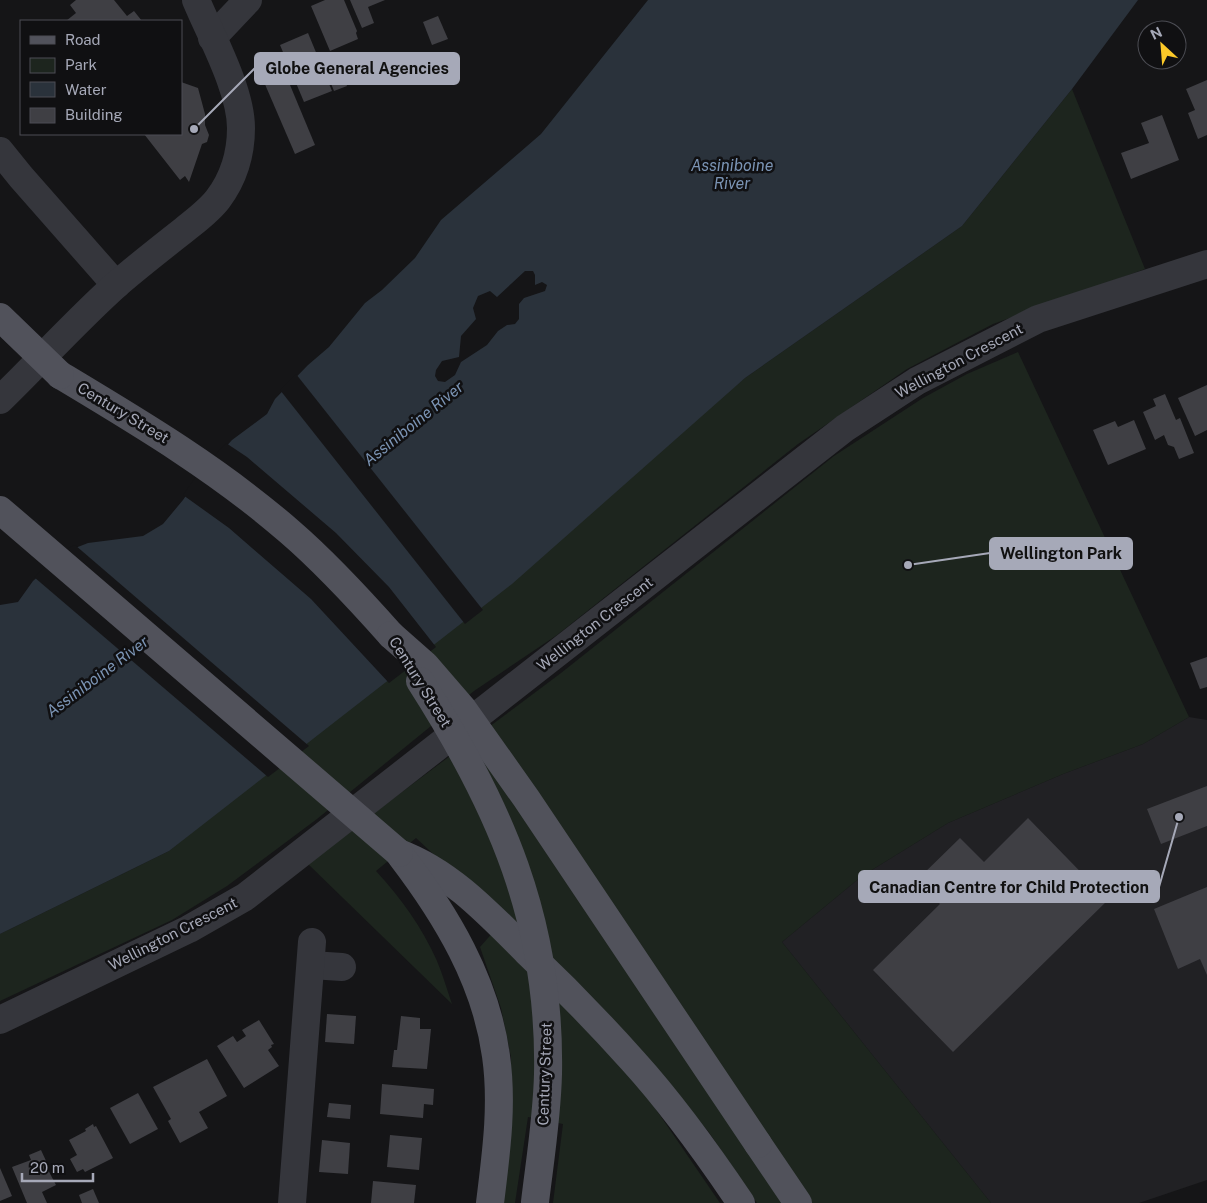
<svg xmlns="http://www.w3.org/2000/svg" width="1207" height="1203" viewBox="0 0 1207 1203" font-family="'Public Sans',sans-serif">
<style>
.built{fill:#212124}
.green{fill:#1d251e}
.water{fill:#2a323b;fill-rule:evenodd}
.pier{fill:#151517}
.building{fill:#3f3f44}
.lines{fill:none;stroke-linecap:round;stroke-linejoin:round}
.minor{stroke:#35363c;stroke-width:28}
.major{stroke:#51525b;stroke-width:28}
.major-bridge{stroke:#51525b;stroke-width:28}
.labels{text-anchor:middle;stroke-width:5;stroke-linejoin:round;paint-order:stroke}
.street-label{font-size:15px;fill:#a6a9b8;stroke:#101012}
.water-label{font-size:16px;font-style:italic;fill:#7b94b4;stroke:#101012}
.leader{fill:none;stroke:#a6a9b8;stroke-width:2}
.callout-dot{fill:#a6a9b8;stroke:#101012;stroke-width:2}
.callout{fill:#a6a9b8;stroke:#a6a9b8;stroke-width:2}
.callout-label{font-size:16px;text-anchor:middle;font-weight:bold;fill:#111}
</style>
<rect width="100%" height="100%" fill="#151517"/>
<polygon class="built" points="1189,717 1207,720 1207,1180 1139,1203 991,1203 782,942 862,876 948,823 1063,774 1143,744"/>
<g class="green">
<polygon points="1072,89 1145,269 993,324 907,369 798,444 557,635 474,691 317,819 227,886 172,920 0,1001 0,934 169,851 745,378 962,226"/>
<path d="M 1018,352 L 1189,717 L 1143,744 L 1063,774 L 948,823 L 862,876 L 782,942 L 991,1203 L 757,1203 L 708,1131 L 567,978 L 416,838 L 376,871 C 401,898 422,927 437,961 C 443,975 447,990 452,1004 L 307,863 L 561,673 L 834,456 L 923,398 L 967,374 Z"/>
<polygon points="495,930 640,1086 720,1203 553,1203 563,1124 528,1117 515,1203 500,1203 511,1113 511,1057 501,1008 480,947"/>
</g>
<path class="water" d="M 648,0 L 1138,0 L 1072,89 L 962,226 L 745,378 L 512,584 L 169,851 L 0,934 L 0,605 L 18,602 L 33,581 L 65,552 L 88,543 L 143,536 L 163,524 L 183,500 L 199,477 L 232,440 L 267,414 L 275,399 L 308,365 L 329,347 L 365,303 L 382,290 L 415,258 L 441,220 L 541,134 ZM 525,271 L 533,271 L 535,275 L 535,285 L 542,282 L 547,285 L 545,291 L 524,298 L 519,304 L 519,319 L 515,324 L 507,325 L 498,331 L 487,345 L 461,362 L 455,375 L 445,382 L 438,381 L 435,376 L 436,370 L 442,361 L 459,357 L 461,336 L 476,319 L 473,308 L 478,296 L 490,291 L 497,297 Z"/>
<g class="pier">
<polygon points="296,374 483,610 465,624 280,390"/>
<polygon points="226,443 247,457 336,533 389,587 436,647 389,683 311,599 229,528 183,495 197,475"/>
<polygon points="75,545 309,746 268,777 34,577 64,550"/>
</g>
<g class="building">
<polygon points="76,0 114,0 127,16 134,11 142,21 66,21 76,13 70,5"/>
<polygon points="325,0 344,0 357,31 356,33 358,39 330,51 311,6"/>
<polygon points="350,0 385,0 368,7 374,23 362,28"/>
<polygon points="438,16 448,39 432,45 423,22"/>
<polygon points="308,33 332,91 304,102 280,45"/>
<polygon points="337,61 347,86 334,91 324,66"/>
<polygon points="285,73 315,145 295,154 264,82"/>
<polygon points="1207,80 1207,135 1198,139 1188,113 1195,110 1186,89"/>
<polygon points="181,82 198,88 205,114 205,125 209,135 207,142 202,144 189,182 185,176 180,180 144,134 181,134"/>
<polygon points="1162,115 1179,160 1131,179 1121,153 1149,143 1141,123"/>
<polygon points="1207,385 1207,430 1195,436 1178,398"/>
<polygon points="1165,394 1176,420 1180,418 1194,453 1179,459 1174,447 1168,445 1164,435 1155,440 1143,412 1156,406 1153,399"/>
<polygon points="1134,420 1146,449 1108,465 1093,430 1115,421 1118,427"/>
<polygon points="1207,657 1207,687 1200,689 1190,663"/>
<polygon points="1207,786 1207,826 1161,844 1147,809"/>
<polygon points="1028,818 1108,900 953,1052 873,970 940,904 917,880 960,838 984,862"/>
<polygon points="1207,887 1207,975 1200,959 1178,969 1154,909"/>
<polygon points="327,1014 356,1016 354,1044 325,1042"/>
<polygon points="401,1016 420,1018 420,1029 431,1029 427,1069 392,1067 394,1050 397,1050"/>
<polygon points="259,1020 274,1044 271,1045 272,1047 268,1050 279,1066 244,1088 217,1046 233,1036 237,1042 246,1036 242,1030"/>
<polygon points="207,1059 227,1096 199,1112 208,1128 180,1143 168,1121 171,1119 153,1087"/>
<polygon points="382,1084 434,1089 433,1105 424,1104 423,1118 380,1114"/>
<polygon points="138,1093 158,1129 130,1144 110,1108"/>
<polygon points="329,1103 351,1105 350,1119 327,1117"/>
<polygon points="93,1124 94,1127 96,1126 113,1158 85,1172 83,1169 77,1172 70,1159 77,1155 69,1140 86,1131 85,1129"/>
<polygon points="390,1135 422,1138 419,1170 387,1167"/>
<polygon points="322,1140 350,1143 348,1174 319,1172"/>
<polygon points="41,1150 47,1163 45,1164 56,1185 42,1192 47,1203 27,1203 12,1167 31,1160 29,1155"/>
<polygon points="0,1168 12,1196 0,1201"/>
<polygon points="373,1181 416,1185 414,1203 371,1203"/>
<polygon points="93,1189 99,1203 82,1203 79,1195"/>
</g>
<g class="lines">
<g class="minor">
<polyline points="212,38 248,0"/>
<polyline points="0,151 21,177 116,285"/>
<path d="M 0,400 C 39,362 76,321 116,285 C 138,266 161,248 184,230 C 195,221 209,211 218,199 C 233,179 241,154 241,128 C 241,90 211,36 196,0"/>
<polyline points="311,965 342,967"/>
<polyline points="0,1020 189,929 245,897 845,428 917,381 1038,319 1207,264"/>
<polyline points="292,1203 312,942"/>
</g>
<g class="major">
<path d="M 60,375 C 140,423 219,470 290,532 C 326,563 359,599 391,635"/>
<path d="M 399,853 C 450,872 489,914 527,952 C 564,987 599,1023 633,1061 C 673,1105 708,1154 741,1203"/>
<path d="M 401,856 C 446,915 486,981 496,1056 C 503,1105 496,1154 490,1203"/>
<polyline points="758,1144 798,1203"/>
</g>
<g class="major-bridge">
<polyline points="0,317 60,375"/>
<polyline points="0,510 399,853"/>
<polyline points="391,635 425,665 463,709 526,798 758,1144"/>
<path d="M 420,681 C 500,806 551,922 548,1074 C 547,1117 540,1160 535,1202"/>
</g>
</g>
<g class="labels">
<g class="street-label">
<text transform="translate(959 361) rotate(-28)" y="5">Wellington Crescent</text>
<text transform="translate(123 413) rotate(31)" y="5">Century Street</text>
<text transform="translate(595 624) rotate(-38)" y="5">Wellington Crescent</text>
<text transform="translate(420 682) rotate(58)" y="5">Century Street</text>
<text transform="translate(173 934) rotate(-27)" y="5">Wellington Crescent</text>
<text transform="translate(545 1074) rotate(-88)" y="5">Century Street</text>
</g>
<g class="water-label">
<text x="732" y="171">Assiniboine<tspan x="732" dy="18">River</tspan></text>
<text transform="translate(413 423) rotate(-39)" y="6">Assiniboine River</text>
<text transform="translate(97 676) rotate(-37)" y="6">Assiniboine River</text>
</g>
</g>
<path class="leader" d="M194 129L255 68M908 565L990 553M1179 817L1159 887"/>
<g class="callout-dot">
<circle cx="194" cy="129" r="5"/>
<circle cx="908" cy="565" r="5"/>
<circle cx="1179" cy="817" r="5"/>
</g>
<g class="callout">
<rect x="255" y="53" width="204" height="31" rx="5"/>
<rect x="990" y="538" width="142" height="31" rx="5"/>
<rect x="859" y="871" width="300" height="31" rx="5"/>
</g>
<g class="callout-label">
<text x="357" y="74">Globe General Agencies</text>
<text x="1061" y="559">Wellington Park</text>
<text x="1009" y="893">Canadian Centre for Child Protection</text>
</g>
<rect x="20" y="20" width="162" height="115" fill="#101012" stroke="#4c4d54"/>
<rect x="30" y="36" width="25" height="8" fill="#51525b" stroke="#4c4d54"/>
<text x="65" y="45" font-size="15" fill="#a6a9b8">Road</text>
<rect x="30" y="58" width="25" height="15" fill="#1d251e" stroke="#4c4d54"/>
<text x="65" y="70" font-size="15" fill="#a6a9b8">Park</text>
<rect x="30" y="82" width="25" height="15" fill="#2a323b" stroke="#4c4d54"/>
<text x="65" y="95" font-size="15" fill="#a6a9b8">Water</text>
<rect x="30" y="108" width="25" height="15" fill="#3f3f44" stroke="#4c4d54"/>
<text x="65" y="120" font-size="15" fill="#a6a9b8">Building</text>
<g transform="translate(1162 45) rotate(334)"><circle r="24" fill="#101012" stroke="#4c4d54"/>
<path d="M0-4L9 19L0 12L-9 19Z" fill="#fbc929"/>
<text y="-8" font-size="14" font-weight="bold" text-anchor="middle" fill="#a6a9b8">N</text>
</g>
<path d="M22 1173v8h71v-8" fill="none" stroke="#a6a9b8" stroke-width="2.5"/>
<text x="30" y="1173" font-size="15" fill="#a6a9b8" stroke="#101012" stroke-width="4" paint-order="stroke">20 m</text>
</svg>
